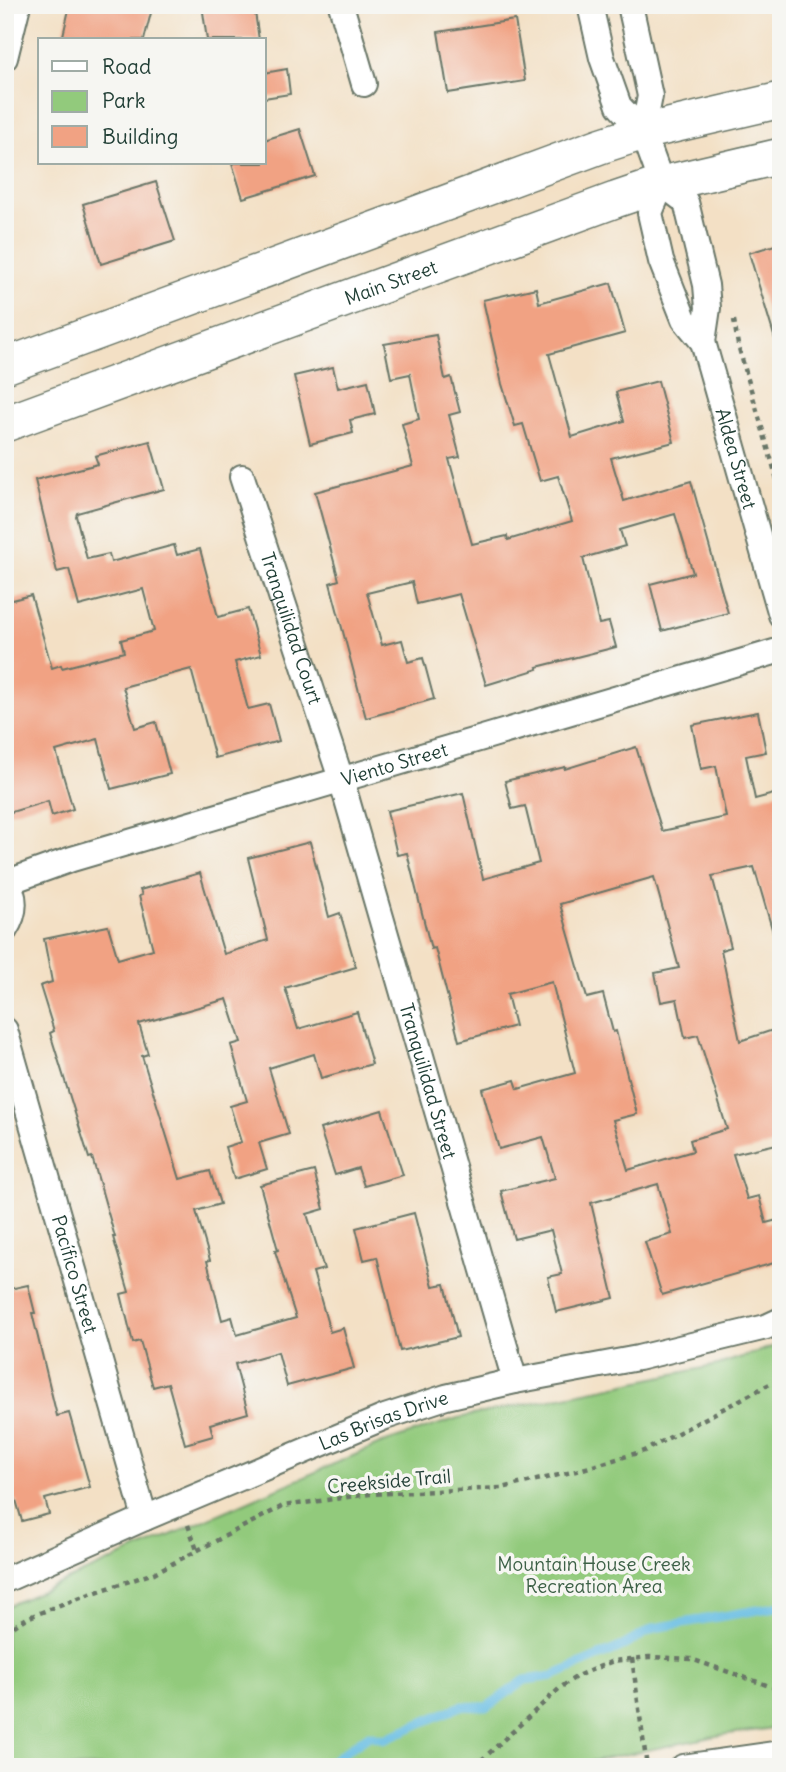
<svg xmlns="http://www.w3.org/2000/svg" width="786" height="1772" viewBox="0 0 786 1772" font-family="Delius,sans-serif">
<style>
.green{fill:#92ca7c;stroke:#588458;stroke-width:2}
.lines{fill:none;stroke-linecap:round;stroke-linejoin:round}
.stream{stroke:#66bde3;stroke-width:9}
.building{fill:#f1a283;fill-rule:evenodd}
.street-casing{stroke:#697667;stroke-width:28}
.secondary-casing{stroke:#697667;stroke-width:38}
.path{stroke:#697667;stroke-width:4.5;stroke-dasharray:5 5;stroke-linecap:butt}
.street{stroke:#fff;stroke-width:24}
.secondary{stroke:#fff;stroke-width:35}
.labels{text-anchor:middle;stroke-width:7;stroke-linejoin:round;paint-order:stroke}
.street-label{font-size:19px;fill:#1f3d34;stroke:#f6f6f2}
.park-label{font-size:19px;fill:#3c6046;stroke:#f6f6f2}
</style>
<rect width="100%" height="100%" fill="#f6f6f2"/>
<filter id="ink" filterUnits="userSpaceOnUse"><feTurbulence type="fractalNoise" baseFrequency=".0143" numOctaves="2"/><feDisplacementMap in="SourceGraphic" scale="14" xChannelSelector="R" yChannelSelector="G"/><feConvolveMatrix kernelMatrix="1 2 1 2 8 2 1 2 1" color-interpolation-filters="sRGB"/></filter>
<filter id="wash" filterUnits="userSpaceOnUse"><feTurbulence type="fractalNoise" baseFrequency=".00686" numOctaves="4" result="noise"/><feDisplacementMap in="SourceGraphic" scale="28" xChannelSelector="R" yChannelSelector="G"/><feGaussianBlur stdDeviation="1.57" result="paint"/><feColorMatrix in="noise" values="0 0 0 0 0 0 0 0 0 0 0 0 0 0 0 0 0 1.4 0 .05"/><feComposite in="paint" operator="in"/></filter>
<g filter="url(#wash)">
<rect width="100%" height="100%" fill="#f3e0c5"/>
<polygon class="green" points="781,1344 781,1727 721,1735 564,1767 5,1767 5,1607 380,1444 458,1418 718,1365"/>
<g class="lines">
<polyline class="stream" points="323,1767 369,1735 384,1739 461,1706 487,1707 525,1680 553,1676 623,1646 654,1628 781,1606"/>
</g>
<g id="blocks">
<g class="building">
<polygon points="70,5 153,5 144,40 62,40"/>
<polygon points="202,5 254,5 259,40 207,40"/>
<polygon points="515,20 525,81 448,93 438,32"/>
<polygon points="287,69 290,94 264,98 264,73"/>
<polygon points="300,129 315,176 243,198 232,163 264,163 264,140"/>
<polygon points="156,182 175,241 101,264 83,204"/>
<polygon points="781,243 781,338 775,339 749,253"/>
<polygon points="611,283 625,333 549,354 572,437 624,421 616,392 658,381 674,442 611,458 624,501 691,481 728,613 662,631 650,584 693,573 675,514 620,530 625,546 583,558 599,624 609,622 616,647 537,667 538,669 486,685 459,594 417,604 412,582 367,593 382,645 402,640 408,662 423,658 434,699 366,718 330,583 339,580 315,492 413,466 402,424 419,419 410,374 391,378 384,344 436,335 445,379 451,377 460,412 449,415 460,457 449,459 472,544 507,536 508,540 572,521 558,476 540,481 523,424 515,426 502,384 483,300 536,288 539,303"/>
<polygon points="333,367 338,388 368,381 375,414 350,420 353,433 310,444 294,376"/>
<polygon points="150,441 164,489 77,513 76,516 87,559 109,554 111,562 174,545 177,555 200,549 218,617 248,609 261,655 235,662 248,709 269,704 279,741 215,758 191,669 123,687 135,728 156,722 170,774 111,789 98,739 56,751 73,809 52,816 48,801 5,814 5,602 31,595 52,668 61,665 62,668 124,652 121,640 154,631 143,589 79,606 69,569 57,572 35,480 98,464 95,456"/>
<path d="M 758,712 L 766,752 L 746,756 L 755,799 L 781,792 L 781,938 L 775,939 L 754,867 L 712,876 L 731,947 L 721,950 L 740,1041 L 773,1030 L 781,1055 L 781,1143 L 733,1154 L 747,1199 L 759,1196 L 766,1223 L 781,1219 L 781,1261 L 662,1295 L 645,1242 L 672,1234 L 658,1184 L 591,1203 L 614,1298 L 556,1312 L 548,1277 L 562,1274 L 551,1230 L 514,1239 L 501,1191 L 555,1178 L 543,1137 L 499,1149 L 482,1089 L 515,1080 L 518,1089 L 575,1073 L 552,982 L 507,994 L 515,1026 L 459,1041 L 435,948 L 431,949 L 407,853 L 397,855 L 387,811 L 463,793 L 483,879 L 539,863 L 525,806 L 512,809 L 505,781 L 565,767 L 565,769 L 636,747 L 662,831 L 726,817 L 716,766 L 701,769 L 692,725 ZM 654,877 L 679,968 L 655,973 L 661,1002 L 677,999 L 685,1038 L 698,1035 L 727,1129 L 690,1140 L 693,1151 L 628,1170 L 613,1120 L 637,1114 L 616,1031 L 613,1032 L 603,994 L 587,998 L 560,904 Z"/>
<polygon points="310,842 329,917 340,913 356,967 285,988 298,1029 357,1012 372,1064 321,1078 314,1054 269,1068 289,1134 259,1143 267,1169 234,1179 225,1147 241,1142 230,1106 247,1101 231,1045 241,1042 227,999 139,1024 148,1054 142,1056 180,1179 210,1171 220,1204 196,1211 210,1260 207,1261 222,1320 232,1317 237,1335 296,1318 275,1251 278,1250 260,1185 314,1171 324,1209 307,1214 324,1269 313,1272 330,1332 343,1328 354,1368 287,1386 278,1352 235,1364 248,1413 210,1424 213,1436 185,1444 168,1383 153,1387 140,1341 133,1343 121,1294 129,1292 113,1237 115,1237 92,1157 89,1158 50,1033 54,1031 40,986 52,982 44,939 108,926 118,959 153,949 139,896 142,895 140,890 200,873 224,954 268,940 248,858"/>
<polygon points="382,1110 403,1175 364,1186 358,1168 335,1175 320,1129"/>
<polygon points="414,1213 433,1286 445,1284 458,1337 400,1351 377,1257 364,1260 356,1228"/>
<polygon points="28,1285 35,1313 32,1313 57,1416 69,1413 90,1487 45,1499 49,1514 22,1521 16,1500 5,1503 5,1290"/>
</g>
</g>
</g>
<g filter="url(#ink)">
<use href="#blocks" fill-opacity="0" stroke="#697667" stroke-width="2"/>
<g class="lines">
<g class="street-casing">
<g id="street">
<polyline points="341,5 364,84"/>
<polyline points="590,5 602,58 619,106 643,132 662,184 686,202 706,285 708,308 703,342"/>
<polyline points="630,5 650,96 643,132"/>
<polyline points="5,58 18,5"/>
<path id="s1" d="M 662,184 L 650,213 L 661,261 L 684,319 L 703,342 L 781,615"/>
<path id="s2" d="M 242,477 L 341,779 L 515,1381"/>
<path d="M 5,878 C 17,896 16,913 5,930"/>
<path id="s3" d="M 8,882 L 72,859 L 781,650"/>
<path id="s4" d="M 5,1030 L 145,1518"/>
<path id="s5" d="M 5,1580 L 145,1518 L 385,1417 L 446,1397 L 515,1381 L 638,1358 L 766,1327 L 781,1320"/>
<polyline points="683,1767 781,1753"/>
</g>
</g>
<g class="secondary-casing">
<g id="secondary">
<polyline points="5,366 600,146 643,132 781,100"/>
<path id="s6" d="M 5,424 L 615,200 L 662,184 L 781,156"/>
</g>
</g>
<g class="path">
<polyline points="734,320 738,345 781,493"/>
<polyline points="188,1525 197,1550"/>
<polyline points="5,1632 27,1618 75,1599 154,1573 283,1506 370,1494 502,1488 576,1471 644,1451 781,1378"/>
<polyline points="632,1658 647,1767"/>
<polyline points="474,1767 560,1688 577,1676 613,1661 649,1657 691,1659 781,1690"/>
</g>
<use href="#street" class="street"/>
<use href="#secondary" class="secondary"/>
</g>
</g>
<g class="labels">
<g class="street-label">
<text dy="7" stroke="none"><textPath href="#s6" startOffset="411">Main Street</textPath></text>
<text dy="7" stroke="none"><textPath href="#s1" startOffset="294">Aldea Street</textPath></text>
<text dy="7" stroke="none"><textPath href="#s2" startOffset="159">Tranquilidad Court</textPath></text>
<text dy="7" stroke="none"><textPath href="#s3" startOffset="404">Viento Street</textPath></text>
<text dy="7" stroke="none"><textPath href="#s2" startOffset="632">Tranquilidad Street</textPath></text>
<text dy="7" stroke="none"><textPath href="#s4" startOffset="254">Pacífico Street</textPath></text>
<text dy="7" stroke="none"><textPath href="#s5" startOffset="411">Las Brisas Drive</textPath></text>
<text transform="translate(389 1481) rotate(-5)" y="7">Creekside Trail</text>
</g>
<g class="park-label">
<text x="594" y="1571">Mountain House Creek<tspan x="594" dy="22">Recreation Area</tspan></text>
</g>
</g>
<rect width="786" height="1772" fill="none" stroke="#f6f6f2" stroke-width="28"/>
<rect x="38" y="38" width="228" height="126" fill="#f6f6f2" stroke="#a0aca6" stroke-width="2"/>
<rect x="52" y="61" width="35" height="10" fill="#ffffff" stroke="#a0aca6" stroke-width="2"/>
<text x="102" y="74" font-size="21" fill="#1f3d34">Road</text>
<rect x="52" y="91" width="35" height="21" fill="#92ca7c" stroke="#a0aca6" stroke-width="2"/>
<text x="102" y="108" font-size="21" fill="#1f3d34">Park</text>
<rect x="52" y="126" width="35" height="21" fill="#f1a283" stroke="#a0aca6" stroke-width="2"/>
<text x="102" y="144" font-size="21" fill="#1f3d34">Building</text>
</svg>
